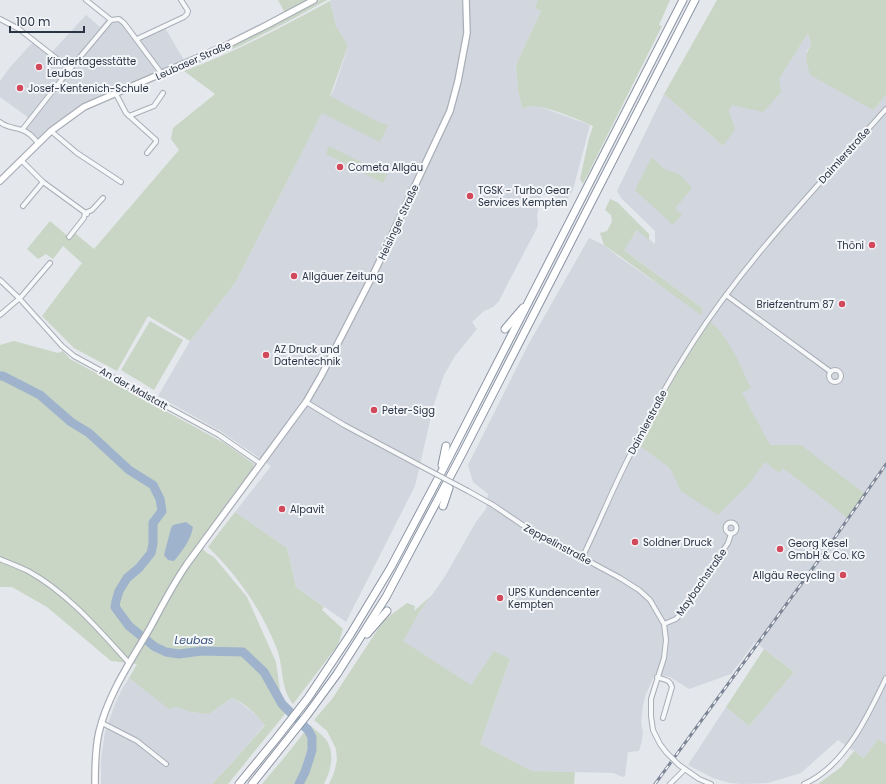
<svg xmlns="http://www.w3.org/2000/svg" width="886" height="784" viewBox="0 0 886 784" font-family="Poppins,sans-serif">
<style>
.built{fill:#d2d6de}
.green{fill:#c9d6c5}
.water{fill:#9fb4cc}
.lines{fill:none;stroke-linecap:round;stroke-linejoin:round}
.river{stroke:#9fb4cc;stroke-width:9}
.street-casing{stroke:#a9aeb7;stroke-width:6}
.secondary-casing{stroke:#a9aeb7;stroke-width:8}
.highway-casing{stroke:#8b94a3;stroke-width:9}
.street{stroke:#f7f8fa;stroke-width:4}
.secondary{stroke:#fff;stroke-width:5.5}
.highway{stroke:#fff;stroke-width:7}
.rail-casing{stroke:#7d8696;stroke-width:3}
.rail{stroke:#f4f6f9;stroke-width:1.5;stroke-dasharray:4.5;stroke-linecap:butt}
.street-bridge-casing{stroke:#a9aeb7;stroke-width:6;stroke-linecap:butt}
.street-bridge{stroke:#f7f8fa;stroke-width:4}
.poi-dot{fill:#d1495b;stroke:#f4f6f9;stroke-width:1.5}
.labels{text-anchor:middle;stroke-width:4;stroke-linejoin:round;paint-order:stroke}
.street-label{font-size:10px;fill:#2b3445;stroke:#f4f6f9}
.poi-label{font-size:10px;fill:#2b3445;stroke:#f4f6f9;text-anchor:start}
.water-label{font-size:11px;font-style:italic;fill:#34527a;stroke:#f4f6f9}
</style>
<rect width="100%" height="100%" fill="#e4e7ec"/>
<g class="built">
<polygon points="331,0 538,0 535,8 541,11 516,65 518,89 522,109 530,106 538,106 590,125 573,190 567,199 561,205 548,194 541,195 537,216 538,225 536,230 507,285 499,301 493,307 484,311 472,322 477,329 455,356 444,375 434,404 415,486 346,622 296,587 287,548 235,512 271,466 222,432 158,396 190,341 235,283 334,89 348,47 336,26 330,1"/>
<polygon points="86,15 100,27 106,20 121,16 141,40 165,28 184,60 84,105 38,140 22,128 29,118 0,97 0,81 11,66 34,41 51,53"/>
<polygon points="808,33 811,45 806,52 873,110 886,95 886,744 878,739 864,758 838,740 801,773 768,783 742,784 730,783 713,778 688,765 726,707 749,726 794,672 755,642 731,674 689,689 670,677 655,674 646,694 643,705 641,722 643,733 641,744 639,751 628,752 625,776 623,777 613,773 532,771 480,744 510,659 494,652 472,686 402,641 419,613 444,578 476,522 486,509 488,494 473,482 468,465 528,345 589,238 604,245 619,257 649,278 703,313 702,308 623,249 638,230 655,244 655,231 622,199 617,191 664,94 723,146 729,111 732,104 779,79"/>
<polygon points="129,678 146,691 190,712 209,714 232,698 238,701 250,710 265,724 232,763 212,784 101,784 101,759 105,732 115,704 122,689"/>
</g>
<g class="green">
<polygon points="278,0 308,0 285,13"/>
<path d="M 320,0 L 327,0 L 289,21 L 242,45 L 176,72 L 175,70 C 224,49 272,26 320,0 Z"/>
<path d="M 538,0 L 670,0 L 659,25 L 662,26 L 583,184 L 580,179 L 589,138 L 593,126 C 580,120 544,105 531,106 C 528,106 525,108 522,109 L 518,89 L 516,65 L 541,11 L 535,8 Z"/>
<path d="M 717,0 L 886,0 L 886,95 L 873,110 L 810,75 C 807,62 803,57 811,45 L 808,33 L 779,79 L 781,92 L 763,112 L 732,105 L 729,111 L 735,129 L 723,146 L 664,94 Z"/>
<path d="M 330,1 L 336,26 L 348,46 L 330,96 L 380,123 L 388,125 L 380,142 L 322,113 L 235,283 L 190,341 L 148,316 L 117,371 L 74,348 L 42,316 L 82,263 L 63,246 L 53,259 L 46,254 L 38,259 L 27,249 L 50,221 L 70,238 L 75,233 L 94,249 L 179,150 L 171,139 L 173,128 L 215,94 L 184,71 C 235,52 282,27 330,1 Z"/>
<polygon points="329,146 387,175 383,183 326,154"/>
<polygon points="652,157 664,169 681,175 691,187 690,191 675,208 682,215 673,225 635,190"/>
<polygon points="610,199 617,202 649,234 649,240 637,230 624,250 702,308 703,313 701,315 610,249 604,245 600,233 607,231 612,222 611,215 605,210"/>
<path d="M 708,320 C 730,337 739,364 751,388 L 742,393 L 770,445 L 801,445 L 865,494 L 848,518 L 783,468 L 779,473 L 765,462 L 748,485 L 718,515 L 681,491 L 670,468 L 647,451 L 635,444 L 656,403 Z"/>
<polygon points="150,321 183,340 154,390 121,370"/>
<path d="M 14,341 L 58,353 L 63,351 L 70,359 L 226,444 L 254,464 L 253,469 L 240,485 L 198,544 L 207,553 L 214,557 L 247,597 L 276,662 L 280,690 L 284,704 L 289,709 L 228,784 L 212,784 L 232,763 L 265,725 C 256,714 245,703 232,698 L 209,714 L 190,712 L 178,707 L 169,709 L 129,678 L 137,664 L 111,661 L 47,607 L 12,587 L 0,587 L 0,345 Z"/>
<path d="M 235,512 L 287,548 L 296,587 L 324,607 L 322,610 L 343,629 L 338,645 L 293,704 C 280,688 284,668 277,649 C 261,609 239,577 208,547 Z"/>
<polygon points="431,596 419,613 403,641 471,685 494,651 510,659 480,744 532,771 575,772 574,784 329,784 334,773 337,760 336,749 327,731 314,720 332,699 384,620 407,603 415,606 414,611"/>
<polygon points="764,649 794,672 749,726 726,707"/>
<path d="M 310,725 C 315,730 323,735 327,741 C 335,755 331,770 324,784 L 262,784 L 288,753 Z"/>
<polygon points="878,739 886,744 886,784 818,784 841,767 854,751 864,758"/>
</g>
<path class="water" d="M 186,522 L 193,527 C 191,540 182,551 174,561 L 168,560 L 164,555 L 171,528 L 173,525 Z"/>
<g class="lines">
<polyline class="river" points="0,376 3,376 40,395 71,422 89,433 129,470 153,485 160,499 162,511 153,523 153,544 151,553 139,568 127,578 119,591 116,601 115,607 129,626 155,647 166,652 179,654 201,651 243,652 264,672 282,704 308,730 312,737 312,750 309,760 305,772 299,784"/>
<g class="street-casing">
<g id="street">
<polyline points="86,0 111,20"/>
<polyline points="0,19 19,29 70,69"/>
<polyline points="137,39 184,17 187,14 188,11 181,0"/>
<polyline points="116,94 126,113 156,140 156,142 147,153"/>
<polyline points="129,116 154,106 163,93"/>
<path d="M 0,122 C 7,128 14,127 22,130 C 29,132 34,138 38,143"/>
<polyline points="22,130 70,69 111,20 119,19 124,23 162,74"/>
<polyline points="51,131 77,153 121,182"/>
<polyline points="21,160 43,182 87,214"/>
<polyline points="23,206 43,182"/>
<polyline points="69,237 84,218 85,213 92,210 103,198"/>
<polyline points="0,280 19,298 62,346 74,356 219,435 261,464"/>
<polyline points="726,295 831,372"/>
<polyline points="0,315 21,297 50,263"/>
<circle cx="835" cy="376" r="6"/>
<polyline points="306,402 344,425 417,464"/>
<polyline points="468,491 493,505 524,526 620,578 639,590 650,600 664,624 666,640 664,658 651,699 651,716 653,730 660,744 666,752"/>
<circle cx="731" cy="528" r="5.5"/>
<path d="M 583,556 C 599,523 613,488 630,455 C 648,417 669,380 692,344 C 747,258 819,185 886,109"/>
<path d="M 0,559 C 9,563 20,567 28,571 C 68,593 99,630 129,663"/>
<polyline points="664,624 676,619 683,611 728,543 731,534"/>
<path d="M 657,677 C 664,680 670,679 672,687 L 663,718"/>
<polyline points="102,723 137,741 166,764"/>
<polyline points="679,765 699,779 711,784"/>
<polyline points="670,784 684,770"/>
<path d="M 804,784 C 844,767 868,716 886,678"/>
</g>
</g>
<g class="secondary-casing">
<g id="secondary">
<polyline points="0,181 51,131 84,107 225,46 267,25 314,0"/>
<path d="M 95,784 C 95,767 95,749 99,732 C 108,694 131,661 150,628 C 162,606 173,584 187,564 L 306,402 L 321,376 L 373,275 L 450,111 L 458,81 L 467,33 L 466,0"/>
</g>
</g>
<g class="highway-casing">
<g id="highway">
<polyline points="505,329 523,308"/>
<polyline points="442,465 446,446"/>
<polyline points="443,506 449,488"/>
<polyline points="367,634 387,611"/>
<polyline points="239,784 276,739 308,698 350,635 391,567 441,473 683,0"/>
<polyline points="252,784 307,715 337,674 386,597 462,454 695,0"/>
</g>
</g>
<use href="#street" class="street"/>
<use href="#secondary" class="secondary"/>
<use href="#highway" class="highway"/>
<g class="rail-casing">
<polyline id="rail" points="655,784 829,546 886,464"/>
</g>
<use href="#rail" class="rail"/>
<g class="street-bridge-casing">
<g id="street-bridge">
<polyline points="417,464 468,491"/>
<polyline points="666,752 679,765"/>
</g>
</g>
<use href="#street-bridge" class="street-bridge"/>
</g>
<g class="poi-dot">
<circle cx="39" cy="67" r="4"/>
<circle cx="20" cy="88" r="4"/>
<circle cx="340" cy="167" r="4"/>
<circle cx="470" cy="196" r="4"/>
<circle cx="872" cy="245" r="4"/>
<circle cx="294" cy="276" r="4"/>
<circle cx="842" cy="304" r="4"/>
<circle cx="266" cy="355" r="4"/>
<circle cx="374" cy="410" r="4"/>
<circle cx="282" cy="509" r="4"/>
<circle cx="635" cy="542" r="4"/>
<circle cx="780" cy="549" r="4"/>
<circle cx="843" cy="575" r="4"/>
<circle cx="500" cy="598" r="4"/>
</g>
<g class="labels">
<g class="street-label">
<text transform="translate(193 60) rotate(-24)" y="4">Leubaser Straße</text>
<text transform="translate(844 155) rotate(-48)" y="4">Daimlerstraße</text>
<text transform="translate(398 222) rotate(-65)" y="4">Heisinger Straße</text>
<text transform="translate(134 388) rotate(29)" y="4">An der Malstatt</text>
<text transform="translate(647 422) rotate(-62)" y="4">Daimlerstraße</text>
<text transform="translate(558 544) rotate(28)" y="4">Zeppelinstraße</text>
<text transform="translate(701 582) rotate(-55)" y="4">Maybachstraße</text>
</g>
<g class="poi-label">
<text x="47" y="65">Kindertagesstätte<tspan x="47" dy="12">Leubas</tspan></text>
<text x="28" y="92">Josef-Kentenich-Schule</text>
<text x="348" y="171">Cometa Allgäu</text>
<text x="478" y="194">TGSK - Turbo Gear<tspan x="478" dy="12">Services Kempten</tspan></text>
<text x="864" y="249" text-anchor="end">Thöni</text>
<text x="302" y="280">Allgäuer Zeitung</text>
<text x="834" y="308" text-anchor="end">Briefzentrum 87</text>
<text x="274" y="353">AZ Druck und<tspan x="274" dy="12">Datentechnik</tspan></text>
<text x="382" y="414">Peter-Sigg</text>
<text x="290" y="513">Alpavit</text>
<text x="643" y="546">Soldner Druck</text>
<text x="788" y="547">Georg Kesel<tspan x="788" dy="12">GmbH &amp; Co. KG</tspan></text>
<text x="835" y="579" text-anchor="end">Allgäu Recycling</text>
<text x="508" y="596">UPS Kundencenter<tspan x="508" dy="12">Kempten</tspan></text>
</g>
<g class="water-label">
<text x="194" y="644">Leubas</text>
</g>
</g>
<path d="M10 26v6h74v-6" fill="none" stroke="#2b3445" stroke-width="2"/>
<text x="16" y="26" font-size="12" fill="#2b3445" stroke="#f4f6f9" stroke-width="3" paint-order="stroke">100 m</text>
</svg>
